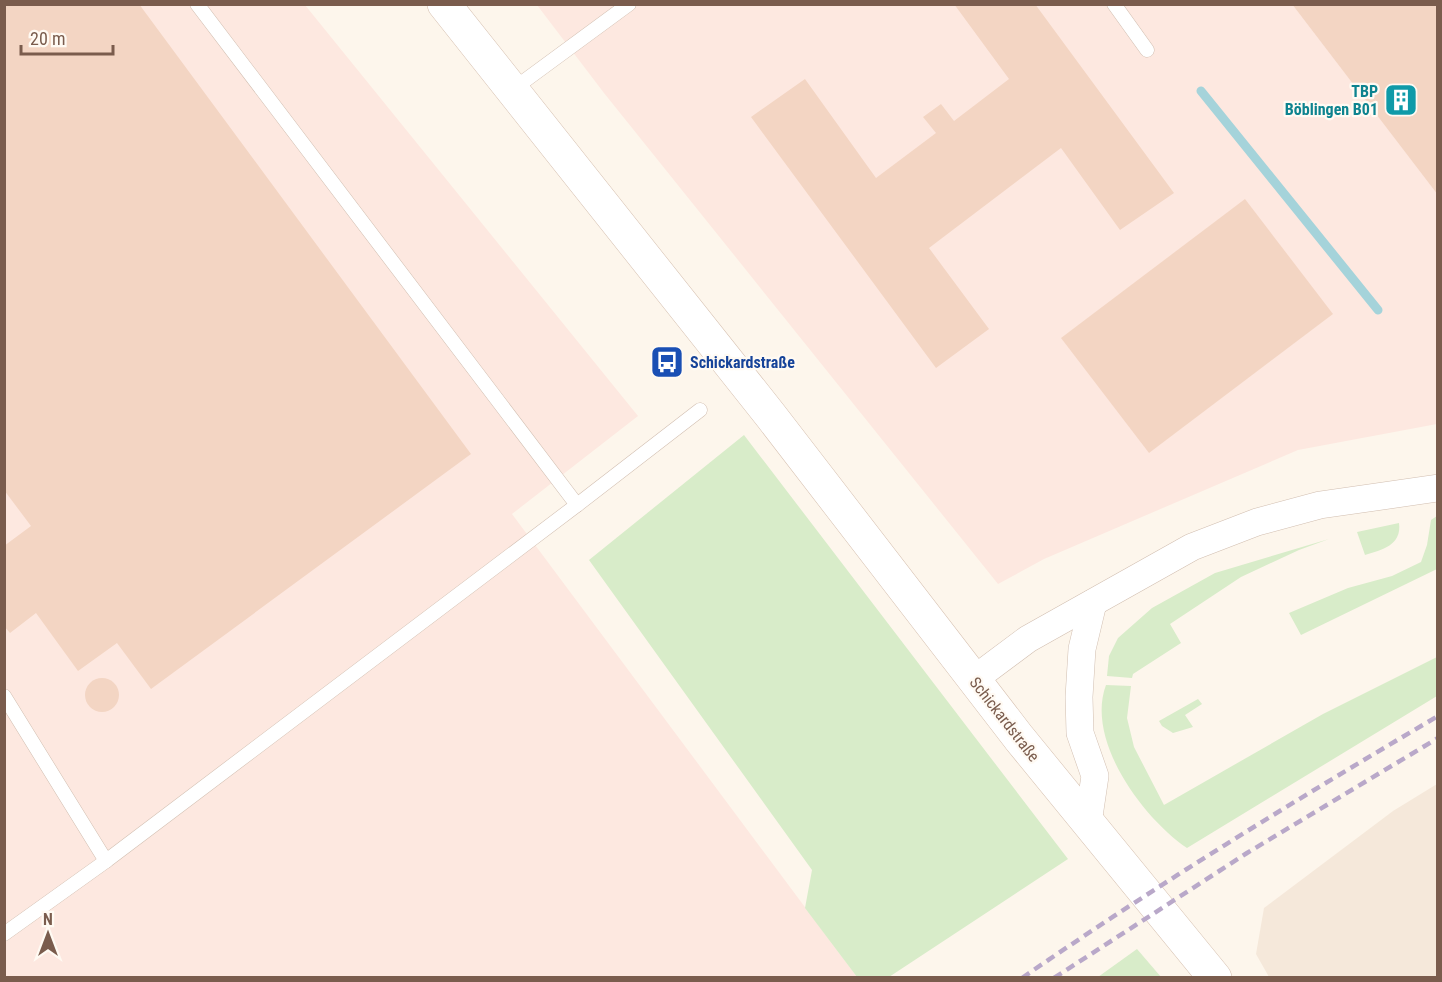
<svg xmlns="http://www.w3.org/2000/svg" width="1442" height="982" viewBox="0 0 1442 982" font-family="'Roboto Condensed',sans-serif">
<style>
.residential{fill:#f5e8da}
.commercial{fill:#fde8e0}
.green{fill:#d8ecc9}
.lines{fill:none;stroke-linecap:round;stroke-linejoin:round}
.stream{stroke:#a5d3da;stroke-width:9}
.building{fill:#f3d5c3}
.lane-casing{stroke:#d1beb0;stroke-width:15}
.street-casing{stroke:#d1beb0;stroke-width:28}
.secondary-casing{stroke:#d6c0b0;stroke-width:34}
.lane{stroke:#fff;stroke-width:14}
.street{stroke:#fff;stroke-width:27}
.secondary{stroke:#fff;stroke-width:33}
.rail{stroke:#b9a8c9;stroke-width:4.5;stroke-dasharray:9 6;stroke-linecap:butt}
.labels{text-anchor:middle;stroke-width:4.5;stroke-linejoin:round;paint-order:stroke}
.culture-label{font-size:16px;font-weight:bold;fill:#0d838f;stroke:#fffaf3;text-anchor:end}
.transit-label{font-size:16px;font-weight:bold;fill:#164399;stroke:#fffaf3;text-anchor:start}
.street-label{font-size:16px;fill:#7a5c4d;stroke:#fffaf3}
</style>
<rect width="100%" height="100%" fill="#fdf6ec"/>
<polygon class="residential" points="1437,784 1437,977 1269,977 1256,954 1264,908 1393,811"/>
<g class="commercial">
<polygon points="5,5 305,5 638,416 512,514 857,977 5,978"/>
<polygon points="537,5 1437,5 1437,424 1298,450 1044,559 998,584 604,93"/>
</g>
<g class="green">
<polygon points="744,435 1068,859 889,977 857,977 805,908 812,870 589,560"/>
<polygon points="1437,516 1437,569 1301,635 1289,613 1348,588 1392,576 1421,562 1427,545 1431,520"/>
<path d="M 1399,523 C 1402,545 1382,550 1365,555 L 1357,532 Z"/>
<polygon points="1329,539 1299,550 1241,577 1170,624 1181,643 1133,674 1132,678 1107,676 1109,656 1118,638 1152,608 1215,573"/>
<path d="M 1437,657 L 1437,696 L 1187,848 C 1144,819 1085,741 1106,685 L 1131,686 L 1127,718 L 1134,747 L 1164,805 L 1323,714 Z"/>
<polygon points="1198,699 1202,704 1185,715 1193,727 1173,733 1162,726 1159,721"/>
<polygon points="1137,949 1161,977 1098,977"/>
</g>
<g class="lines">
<polyline class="stream" points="1201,91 1378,310"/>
</g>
<g class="building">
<polygon points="4,4 139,4 471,454 151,689 117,643 78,671 36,613 10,633 4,626 4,546 31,526 4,490"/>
<polygon points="954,4 1035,4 1174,193 1120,230 1061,148 929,248 989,329 936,368 751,117 805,79 876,178 936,133 923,117 941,104 954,121 1009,79"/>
<polygon points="1292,4 1438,4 1438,195"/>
<polygon points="1245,199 1333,314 1149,453 1061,338"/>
<circle cx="102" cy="695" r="17"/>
</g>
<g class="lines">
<g class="lane-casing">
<g id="lane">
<polyline points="197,4 577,505"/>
<polyline points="1114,4 1147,50"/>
<polyline points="512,90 629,4"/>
<polyline points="4,696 106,861 577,505 700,410"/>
<polyline points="4,934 106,861"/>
</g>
</g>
<g class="street-casing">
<g id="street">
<polyline points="973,680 1028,639 1192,547 1257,522 1320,505 1438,488"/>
<polyline points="1088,823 1095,776 1080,733 1079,697 1082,649 1093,603"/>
</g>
</g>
<g class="secondary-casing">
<polyline id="secondary" points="444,4 771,416 1019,738 1215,978"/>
</g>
<use href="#lane" class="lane"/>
<use href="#street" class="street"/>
<use href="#secondary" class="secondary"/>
<g class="rail">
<path d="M 1022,978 C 1157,885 1297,799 1438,716"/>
<polyline points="1054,978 1247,853 1438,738"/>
</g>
</g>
<defs>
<g id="building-square" transform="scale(1.725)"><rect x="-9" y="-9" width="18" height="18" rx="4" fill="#0f9aa8" stroke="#fffaf3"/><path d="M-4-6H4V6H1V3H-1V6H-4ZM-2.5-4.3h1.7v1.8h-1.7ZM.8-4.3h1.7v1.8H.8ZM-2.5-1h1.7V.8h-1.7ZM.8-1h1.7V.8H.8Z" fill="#fff"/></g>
<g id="bus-square" transform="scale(1.725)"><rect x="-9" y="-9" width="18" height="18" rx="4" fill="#1a4fb4" stroke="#fffaf3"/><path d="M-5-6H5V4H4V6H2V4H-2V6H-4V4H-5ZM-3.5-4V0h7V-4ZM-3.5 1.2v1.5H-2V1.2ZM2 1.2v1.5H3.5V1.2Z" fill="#fff"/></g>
</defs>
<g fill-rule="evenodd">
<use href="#building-square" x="1401" y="100"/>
<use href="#bus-square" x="667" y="362"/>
</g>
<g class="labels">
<g class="culture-label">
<text x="1378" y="97">TBP<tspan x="1378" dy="18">Böblingen B01</tspan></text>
</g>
<g class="transit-label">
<text x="690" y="368">Schickardstraße</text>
</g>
<g class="street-label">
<text transform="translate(1005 719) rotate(52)" y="6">Schickardstraße</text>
</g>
</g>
<rect width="1442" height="982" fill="none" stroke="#7a5c4d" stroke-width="12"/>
<g transform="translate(48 934)" stroke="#fffaf3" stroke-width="4.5" paint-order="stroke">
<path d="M0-4.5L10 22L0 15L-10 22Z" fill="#7a5c4d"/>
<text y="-9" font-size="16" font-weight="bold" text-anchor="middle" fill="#7a5c4d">N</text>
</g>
<path d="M21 45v9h92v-9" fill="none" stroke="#7a5c4d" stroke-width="3"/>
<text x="30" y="45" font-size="18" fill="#7a5c4d" stroke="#fffaf3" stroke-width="4.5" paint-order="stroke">20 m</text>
</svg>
